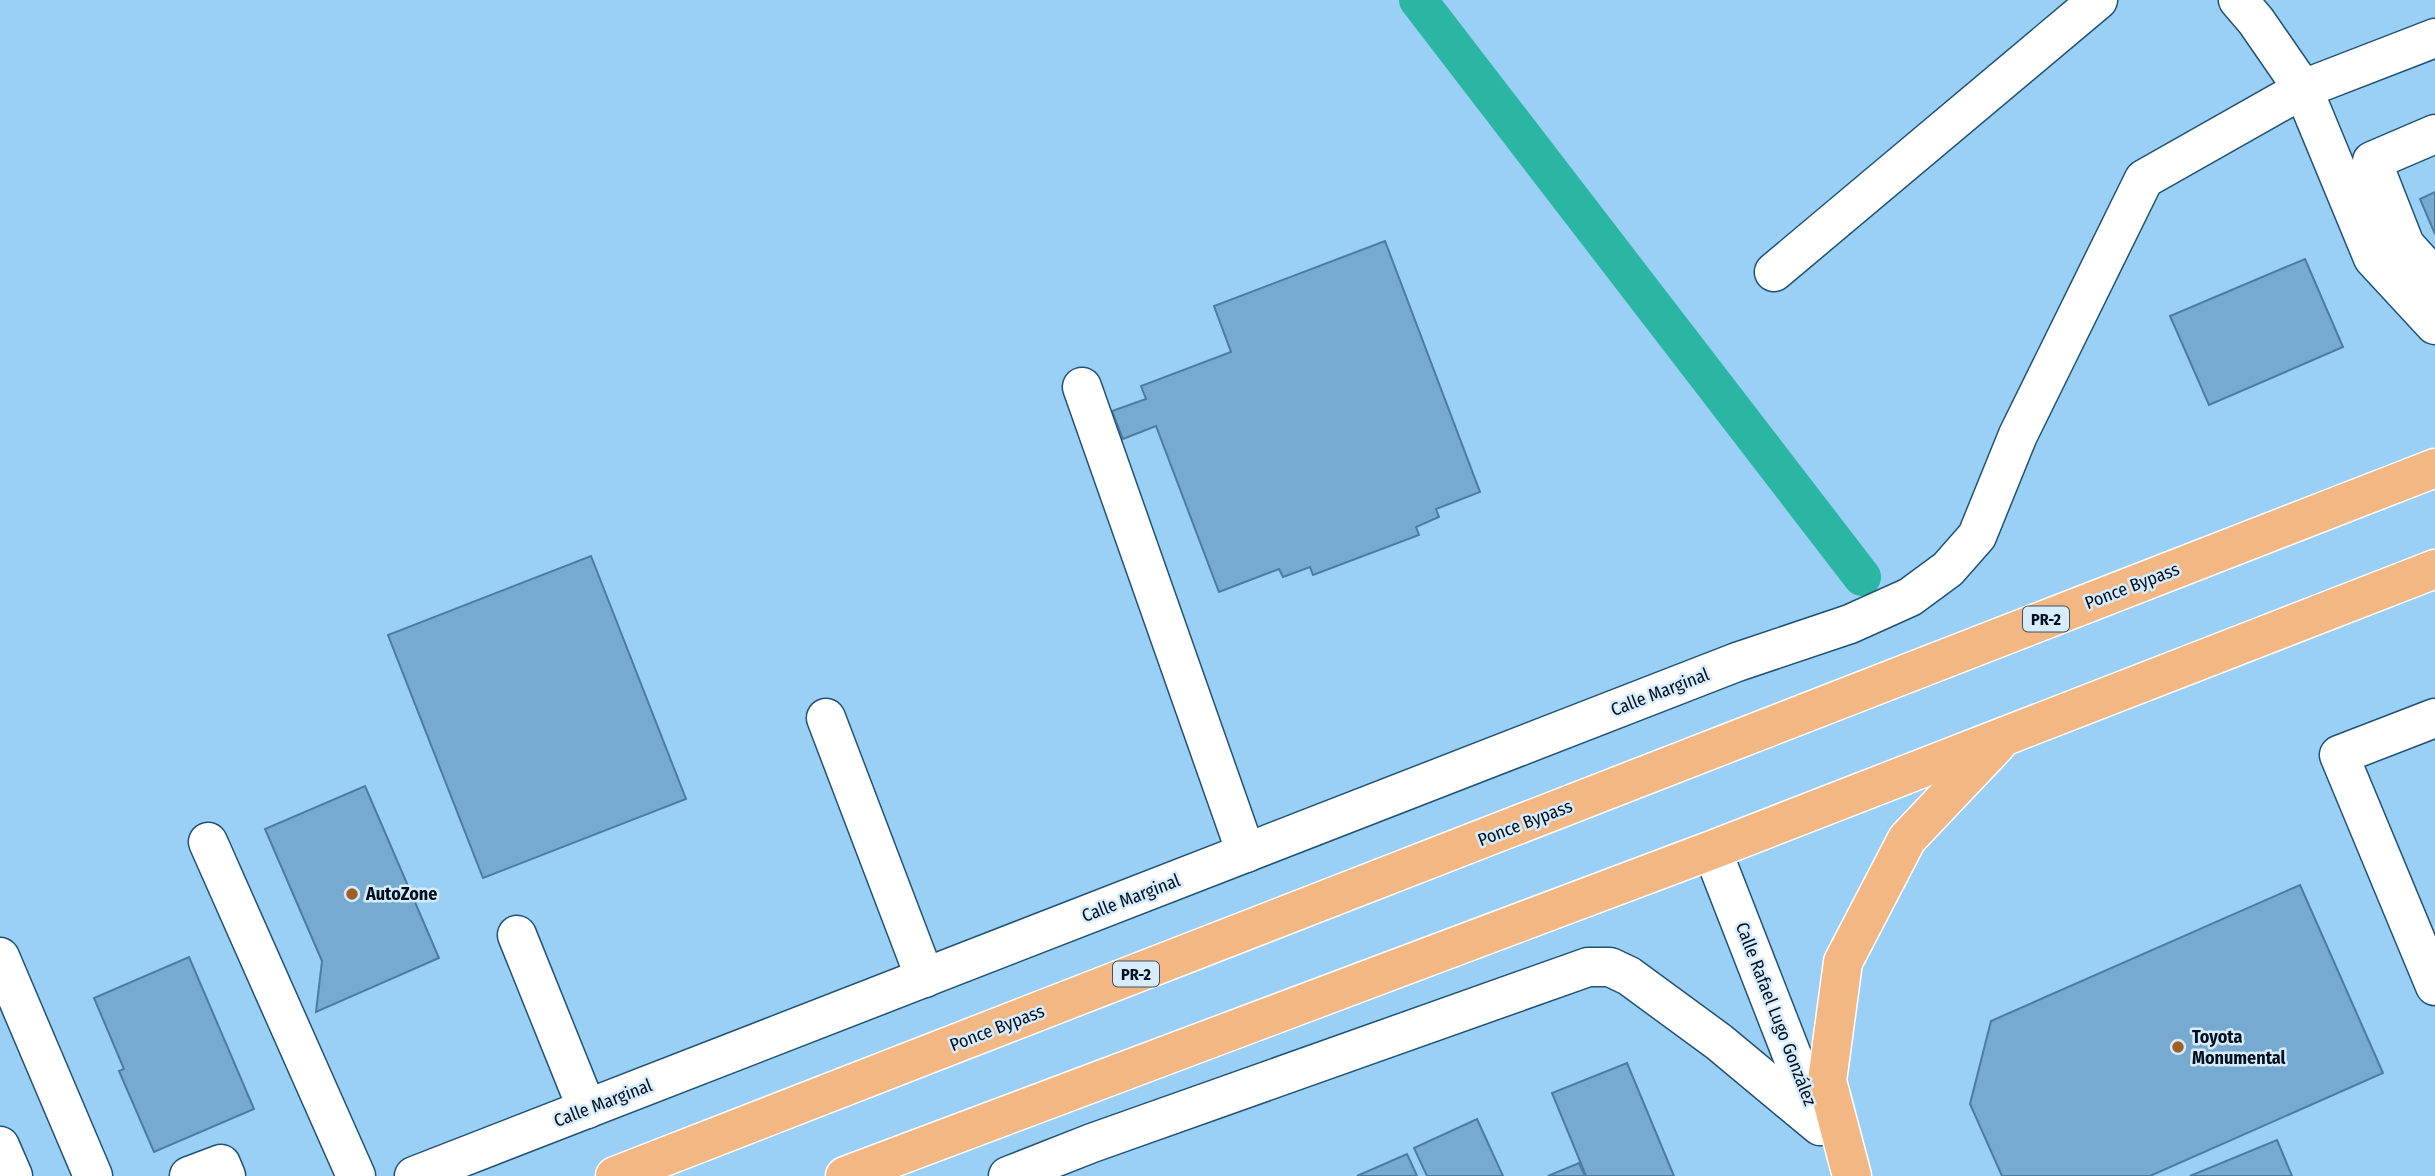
<svg xmlns="http://www.w3.org/2000/svg" width="2435" height="1176" viewBox="0 0 2435 1176" font-family="'Fira Sans Condensed',sans-serif">
<style>
.lines{fill:none;stroke-linecap:round;stroke-linejoin:round}
.canal{stroke:#2ab6a3;stroke-width:38}
.building{fill:#76aad0;stroke:#4a7da0;stroke-width:2}
.minor-casing{stroke:#205374;stroke-width:41}
.highway-casing{stroke:#fff;stroke-width:41}
.minor{stroke:#fff;stroke-width:38}
.highway{stroke:#f3b784;stroke-width:38}
.poi-dot{fill:#9e6125;stroke:#d7ecfc;stroke-width:2.5}
.labels{text-anchor:middle;stroke-width:5;stroke-linejoin:round;paint-order:stroke}
.shield{fill:#d7ecfc;stroke:#405261;stroke-width:2}
.shield-label{font-size:16px;font-weight:bold;fill:#00101e}
.street-label{font-size:18px;fill:#00101e;stroke:#d7ecfc}
.poi-label{font-size:18px;font-weight:bold;fill:#00101e;stroke:#d7ecfc;text-anchor:start}
</style>
<rect width="100%" height="100%" fill="#9acff6"/>
<g class="lines">
<polyline class="canal" points="1418,0 1862,577"/>
</g>
<g class="building">
<polygon points="2435,192 2435,234 2420,199"/>
<polygon points="1385,241 1480,492 1436,509 1439,517 1416,527 1419,535 1313,575 1310,567 1283,577 1279,569 1219,592 1156,426 1123,439 1112,411 1146,399 1141,386 1231,352 1214,306"/>
<polygon points="2305,259 2343,347 2209,405 2170,316"/>
<polygon points="591,556 686,799 483,878 388,635"/>
<polygon points="365,786 439,958 316,1012 322,961 265,829"/>
<polygon points="2300,885 2383,1073 2150,1176 2002,1176 1970,1104 1991,1021"/>
<polygon points="189,957 254,1109 154,1152 119,1071 124,1069 94,998"/>
<polygon points="1627,1063 1674,1176 1586,1176 1552,1093"/>
<polygon points="1477,1119 1503,1176 1427,1176 1414,1148"/>
<polygon points="2277,1140 2292,1176 2190,1176"/>
<polygon points="1407,1154 1417,1176 1357,1176"/>
<polygon points="1579,1163 1585,1176 1548,1176"/>
</g>
<g class="lines">
<g class="minor-casing">
<g id="minor">
<polyline points="2238,0 2256,21 2303,89 2373,258 2435,325"/>
<polyline points="2435,134 2372,161 2405,245 2435,278"/>
<polyline points="1774,272 2098,0"/>
<polyline points="1082,387 1246,853"/>
<polyline points="826,718 925,978"/>
<polyline points="2435,718 2339,755 2435,986"/>
<polyline points="208,842 356,1176"/>
<polyline points="1712,850 1818,1122"/>
<polyline points="517,935 587,1109"/>
<polyline points="0,957 93,1176"/>
<polyline points="0,1146 13,1176"/>
<polyline points="189,1176 221,1164 226,1176"/>
<polyline points="414,1176 1737,662 1850,624 1910,597 1948,569 1977,536 2018,435 2144,179 2303,89 2435,38"/>
<polyline points="1008,1176 1092,1143 1588,967 1610,967 1629,976 1719,1042 1820,1126"/>
</g>
</g>
<g class="highway-casing">
<g id="highway">
<polyline points="615,1176 2435,468"/>
<polyline points="845,1176 1712,850 2435,569"/>
<polyline points="1852,1176 1827,1081 1843,962 1907,839 1997,744"/>
</g>
</g>
<use href="#minor" class="minor"/>
<use href="#highway" class="highway"/>
</g>
<g class="poi-dot">
<circle cx="352" cy="894" r="7"/>
<circle cx="2178" cy="1047" r="7"/>
</g>
<g class="labels">
<g class="shield">
<rect x="2023" y="606.5" width="46" height="25" rx="5"/>
<rect x="1113" y="961.5" width="46" height="25" rx="5"/>
</g>
<g class="shield-label">
<text x="2046" y="625">PR-2</text>
<text x="1136" y="980">PR-2</text>
</g>
<g class="street-label">
<text transform="translate(2132 586) rotate(-21)" y="6">Ponce Bypass</text>
<text transform="translate(1660 692) rotate(-21)" y="6">Calle Marginal</text>
<text transform="translate(1525 823) rotate(-21)" y="6">Ponce Bypass</text>
<text transform="translate(1131 898) rotate(-21)" y="6">Calle Marginal</text>
<text transform="translate(1776 1014) rotate(69)" y="6">Calle Rafael Lugo González</text>
<text transform="translate(997 1028) rotate(-21)" y="6">Ponce Bypass</text>
<text transform="translate(603 1103) rotate(-21)" y="6">Calle Marginal</text>
</g>
<g class="poi-label">
<text x="366" y="900">AutoZone</text>
<text x="2192" y="1043">Toyota<tspan x="2192" dy="21">Monumental</tspan></text>
</g>
</g>
</svg>
